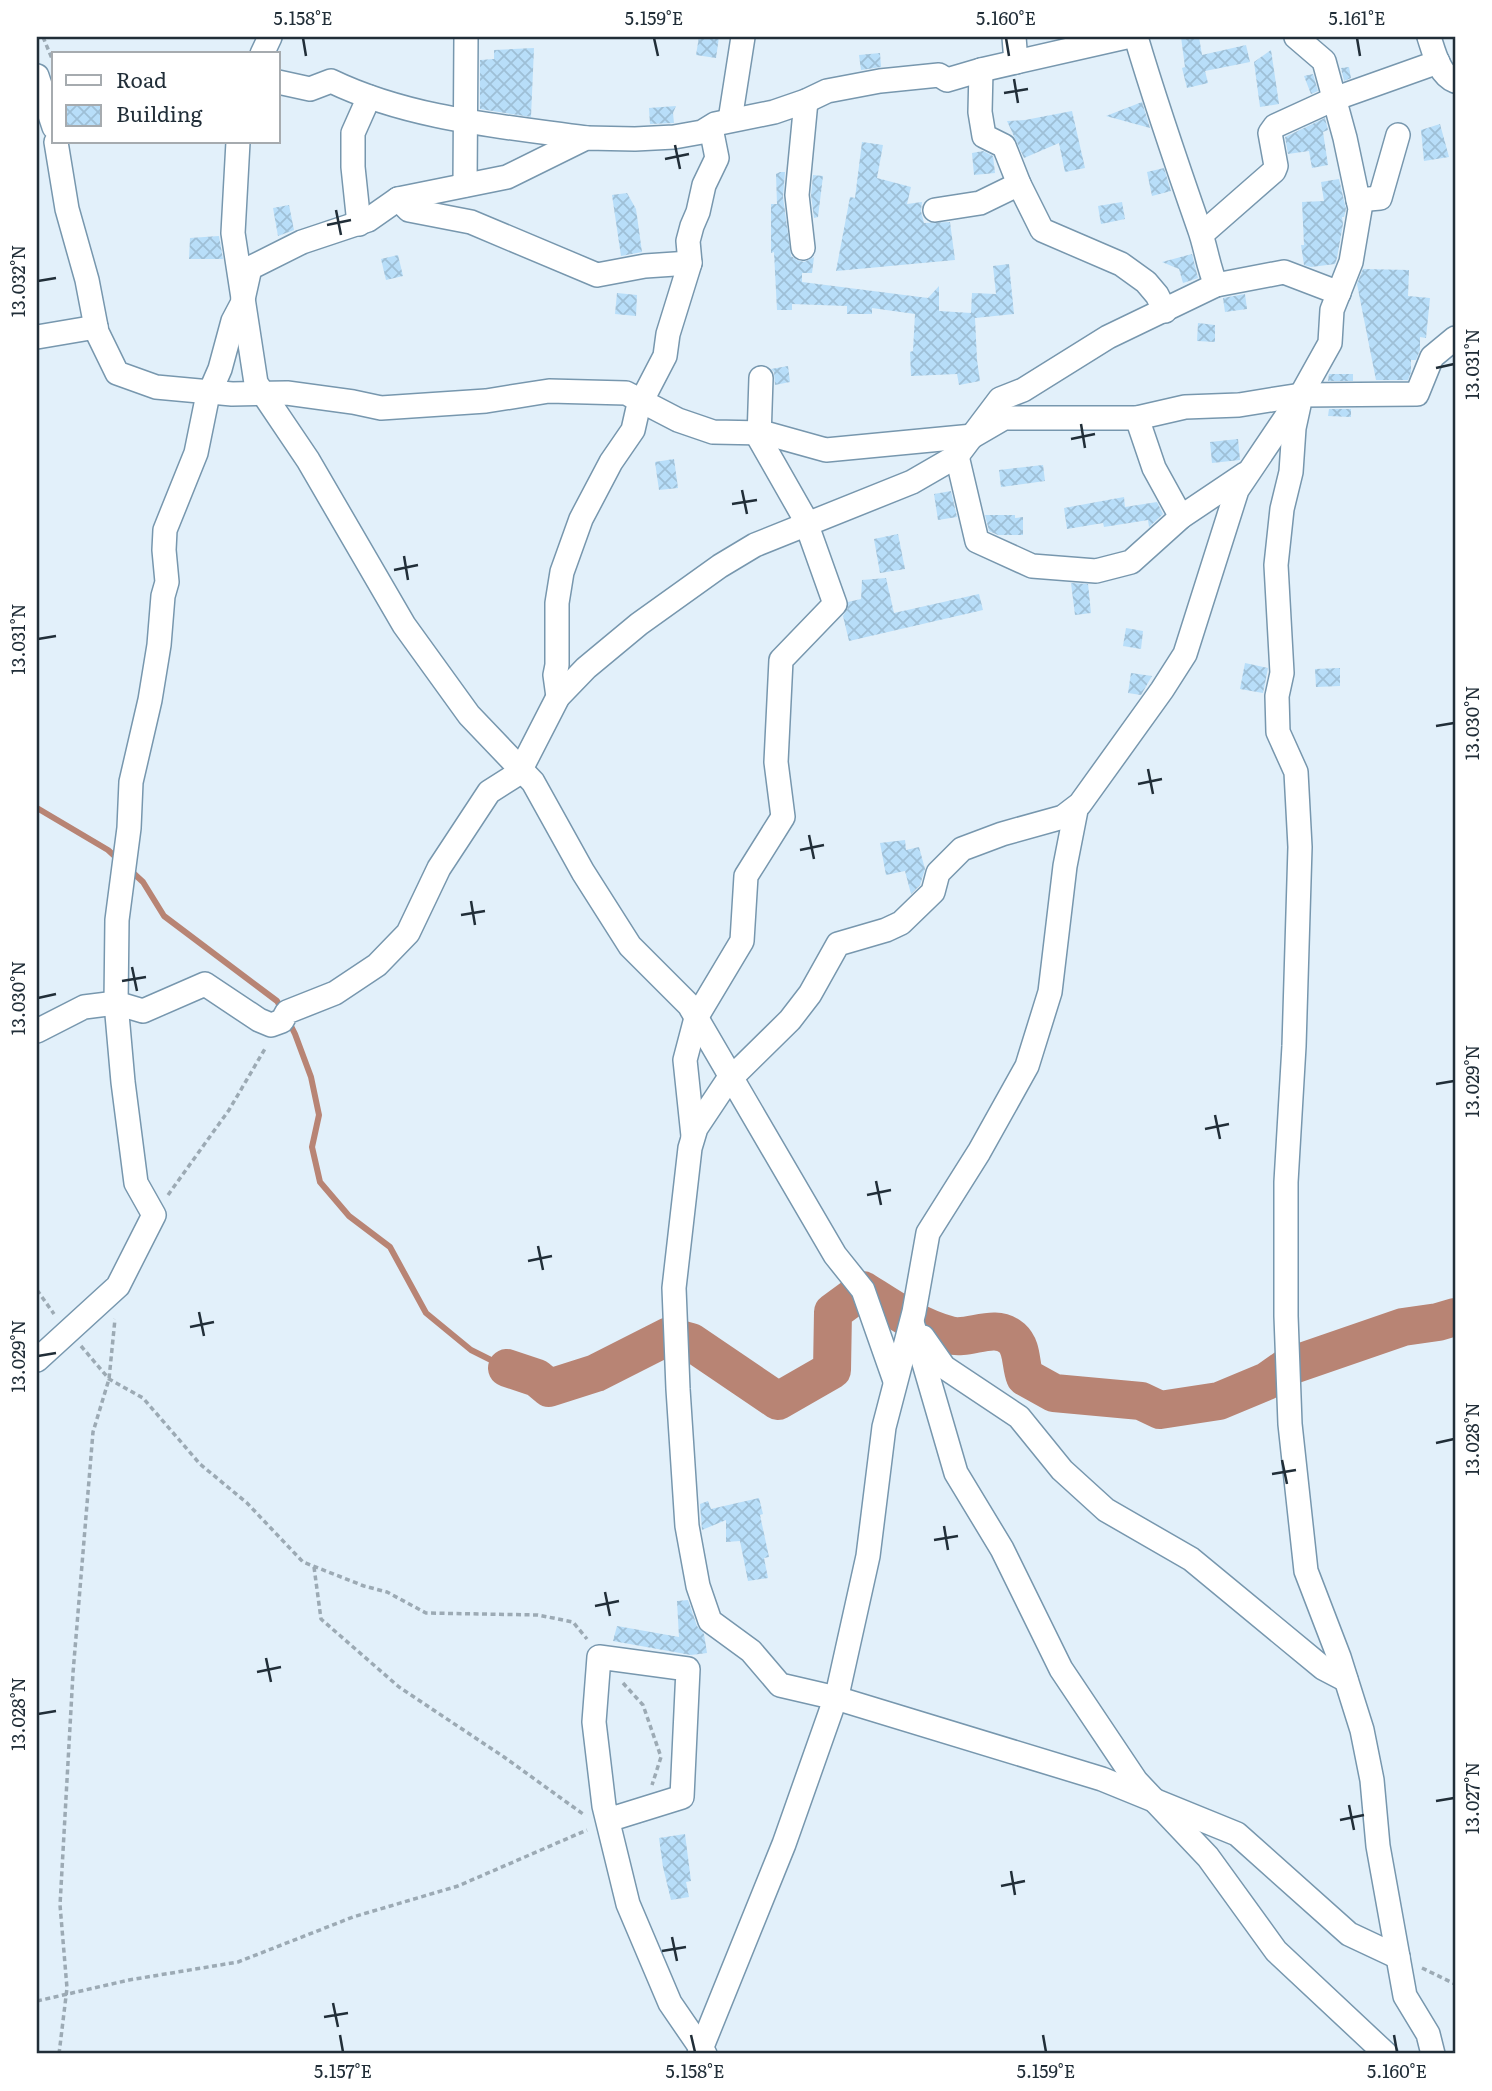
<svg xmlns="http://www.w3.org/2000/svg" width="1492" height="2091" viewBox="0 0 1492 2091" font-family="Literata,serif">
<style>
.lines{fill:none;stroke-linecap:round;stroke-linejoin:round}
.stream{stroke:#b88474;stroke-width:6}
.river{stroke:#b88474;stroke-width:38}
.building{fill:url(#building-cross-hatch)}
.street-casing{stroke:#7797ae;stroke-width:26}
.path{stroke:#9caab4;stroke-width:3.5;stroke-dasharray:5 3.5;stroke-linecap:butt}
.street{stroke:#fff;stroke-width:23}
.ticks{fill:none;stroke:#212e38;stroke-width:2.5}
.neatline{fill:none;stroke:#212e38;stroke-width:2.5}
.ticks-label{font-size:18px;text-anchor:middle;fill:#212e38}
</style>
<defs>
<pattern id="building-cross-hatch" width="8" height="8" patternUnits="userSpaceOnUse" patternTransform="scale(1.75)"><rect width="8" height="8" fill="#b8def9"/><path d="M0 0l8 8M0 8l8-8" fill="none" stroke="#9ebfd6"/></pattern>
</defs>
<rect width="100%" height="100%" fill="#e2f0fa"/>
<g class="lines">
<g class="stream">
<polyline points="37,808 108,850 120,861"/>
<polyline points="130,870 143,882 164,916 277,1001 283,1011"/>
<polyline points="288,1020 295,1034 311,1077 319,1115 312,1147 320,1182 349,1216 390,1247 426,1313 471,1350 507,1368"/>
</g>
<path class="river" d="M 507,1368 L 537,1378 L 549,1388 L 596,1373 L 669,1336 L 691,1342 L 778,1401 L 832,1370 L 833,1312 L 863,1290 C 890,1307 918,1327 949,1335 C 969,1341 994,1322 1012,1338 C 1023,1348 1020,1364 1025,1377 L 1054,1393 L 1141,1401 L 1160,1410 L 1219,1401 L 1267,1381 L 1287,1367 L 1403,1327 L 1438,1322 L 1455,1317"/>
</g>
<g class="building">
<polygon points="699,37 719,37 716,58 696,55"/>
<polygon points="1181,37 1199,37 1202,55 1246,45 1250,62 1205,71 1208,83 1187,88 1182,68 1185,67"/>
<polygon points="534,48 531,117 480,109 480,60 494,59 494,50"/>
<polygon points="1271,50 1279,104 1260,107 1254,62"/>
<polygon points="880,53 881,67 861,70 859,55"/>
<polygon points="1349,67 1351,78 1344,81 1341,68"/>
<polygon points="1313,74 1318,91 1311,94 1304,76"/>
<polygon points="1142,102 1150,128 1106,116"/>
<polygon points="676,106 673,113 674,123 650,124 649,108"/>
<polygon points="1072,111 1085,168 1065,172 1059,143 1024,158 1007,121 1025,120"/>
<polygon points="1325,118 1328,130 1323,132 1328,165 1312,168 1309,151 1288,154 1285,137"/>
<polygon points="1440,124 1449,157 1424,161 1421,130"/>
<polygon points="862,142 883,145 877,178 911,187 907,204 922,202 921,211 924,223 950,222 955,260 836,271 850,197 855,198"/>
<polygon points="983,151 993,156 995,173 974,175 972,153"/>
<polygon points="1164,168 1171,191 1152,196 1147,172"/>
<polygon points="780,172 785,172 783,197 791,256 797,260 804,262 814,257 812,273 802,273 802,282 928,298 939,286 939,311 971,313 972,293 996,294 993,266 1009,264 1014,314 975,318 977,360 980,381 959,385 957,374 911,376 910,352 913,351 915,314 872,308 872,314 847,314 847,306 792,304 792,310 777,310 774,252 771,253 771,204 777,204 776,174"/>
<polygon points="813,175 823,176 818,217 814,218 811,195"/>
<polygon points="1339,179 1346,209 1344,217 1342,217 1343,224 1337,258 1335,264 1311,267 1304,265 1301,245 1304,245 1302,202 1324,201 1321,182"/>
<polygon points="627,193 636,209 642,252 621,256 612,195"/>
<polygon points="1122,202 1125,219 1101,224 1098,206"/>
<polygon points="289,205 294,230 278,236 273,208"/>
<polygon points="219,236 223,259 189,259 190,238"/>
<polygon points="1192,254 1198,278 1183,283 1179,269 1162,262"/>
<polygon points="398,255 403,276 386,280 381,259"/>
<polygon points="1363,269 1409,270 1408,296 1430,298 1426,338 1420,337 1420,350 1416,360 1411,360 1411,372 1408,380 1376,380 1357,284"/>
<polygon points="617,293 637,295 636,316 615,314"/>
<polygon points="1245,294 1247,309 1225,312 1223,298"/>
<polygon points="1198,323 1215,325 1215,342 1197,341"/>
<polygon points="788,366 790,382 775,385 774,372 771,369"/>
<polygon points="1329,374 1353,374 1353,381 1328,381"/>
<polygon points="1329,409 1351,409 1351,417 1328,416"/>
<polygon points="1238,439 1240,460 1212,463 1210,442"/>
<polygon points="674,459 678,488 659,490 655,462"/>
<polygon points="1043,465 1045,481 1001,487 999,470"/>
<polygon points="951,491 957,517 938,520 934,494"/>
<polygon points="1124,497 1125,507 1157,502 1163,514 1149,527 1148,520 1104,527 1103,523 1067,529 1064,508"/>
<polygon points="985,515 1015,515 1015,518 1023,517 1023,535 998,535 989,531"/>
<polygon points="898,534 905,569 880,573 874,539"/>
<polygon points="886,578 894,613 979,594 983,610 849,641 843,616 848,608 848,602 861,599 862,580"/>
<polygon points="1071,583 1088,584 1091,613 1075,615"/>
<polygon points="1126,628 1143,631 1141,649 1123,646"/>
<polygon points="1245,663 1268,668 1263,693 1240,689"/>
<polygon points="1340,668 1340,686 1316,687 1315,669"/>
<polygon points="1131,673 1152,676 1141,695 1128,693"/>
<polygon points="905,840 906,850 919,847 925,869 920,885 911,894 905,871 886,875 880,843"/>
<polygon points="759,1498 763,1514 760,1515 769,1557 764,1558 768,1578 748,1581 740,1541 726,1542 726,1520 702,1530 700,1504 708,1501 711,1509"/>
<polygon points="688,1600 697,1626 704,1634 707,1653 691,1655 613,1641 617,1626 679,1637 677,1601"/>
<polygon points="685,1834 691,1881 686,1882 689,1897 671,1900 663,1867 659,1838"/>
</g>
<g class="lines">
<g class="street-casing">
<g id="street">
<polyline points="1014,37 1016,62"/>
<path d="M 1136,37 C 1155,101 1177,165 1199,228 C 1206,247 1208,267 1216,285"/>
<polyline points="1296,37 1324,61 1345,138 1360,209 1351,262 1332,310 1330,343 1301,395 1237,490 1185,654 1162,690 1080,804 1063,817 1002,834 962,849 938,873 933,892 901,923 886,930 838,944 810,994 790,1020 726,1083 696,1128 690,1148 674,1288 678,1389 687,1526 698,1586 710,1621 751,1651 780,1685 836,1698 1102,1779 1237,1834 1349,1934 1398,1957"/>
<path d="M 1429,37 C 1434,52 1439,75 1455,81"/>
<polyline points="262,54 270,37"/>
<polyline points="981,70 980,112 984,136 1004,146 1019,184 1042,230 1121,264 1146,282 1157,295 1165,311"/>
<polyline points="37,76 54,127"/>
<path d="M 278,82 L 310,89 L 331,81 C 410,119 500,126 586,138"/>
<polyline points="730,120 743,37"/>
<polyline points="56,142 67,209 87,280 97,332 117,373 156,387 232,394 287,393 353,402 381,408 486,401 549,391 626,393 678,420 713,432 765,433 826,450 973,436 1004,418 1137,418 1185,407 1239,405 1301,395 1417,394 1432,357 1455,338"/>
<polyline points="238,142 233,233 256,383 308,460 404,625 469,715 533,782 583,872 630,946 689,1005 835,1255 863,1290 895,1381"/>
<polyline points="465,185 466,37"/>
<polyline points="398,199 409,210 471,222 597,275 645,266 690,263"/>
<polyline points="1358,200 1380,198 1398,135"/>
<polyline points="935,210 980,203 1019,184"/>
<polyline points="359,224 353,167 353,133 369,97"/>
<polyline points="1202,234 1274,171 1276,166 1270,133 1275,126 1334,99 1438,62"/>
<polyline points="803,248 797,195 806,101"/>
<polyline points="37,337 96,327"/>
<polyline points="1299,405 1294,428 1291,472 1282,509 1276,565 1282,673 1277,696 1278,732 1296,772 1300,847 1294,1046 1286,1182 1286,1316 1290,1424 1306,1571 1339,1657 1362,1730 1372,1780 1378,1846 1405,1996 1428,2034 1433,2054"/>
<polyline points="1137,418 1154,468 1181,517"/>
<polyline points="957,456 977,541 1032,566 1096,571 1131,562 1181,517 1245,474"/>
<polyline points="558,697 555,675 557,665 557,603 562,572 581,519 611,462 633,430 638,408 665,356 668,334 690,263 688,241 692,226 698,212 704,185 717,158 711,128"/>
<polyline points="37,1031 84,1007 116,1003 143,1011 205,984 259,1020 271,1025 282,1021 287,1012 335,993 377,965 408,933 439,868 489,792 519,773 558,697 586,668 639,624 720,566 755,545 912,482 957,456 1000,399 1023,390 1108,337 1216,285 1284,272 1339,293"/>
<polyline points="693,1136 685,1060 696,1018 742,941 746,876 783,817 776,762 781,660 835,604 804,517 759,438 761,378"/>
<polyline points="912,1322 956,1473 1002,1549 1061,1669 1136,1781 1208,1857 1276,1951 1386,2054"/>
<polyline points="923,1337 944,1367 1019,1417 1062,1470 1106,1510 1191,1559 1323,1668 1346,1680"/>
<polyline points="37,1360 118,1286 154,1215 136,1183 123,1082 116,1003 117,920 129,828 131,782 150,700 159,645 163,596 167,582 164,550 165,530 196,453 207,399 220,369 233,321 242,304 250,268 302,242 368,220 398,199 507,177 586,138 635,139 674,137 702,132 715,124 774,112 806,101 827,91 880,81 939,75 947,80 981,70 1126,37"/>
<polyline points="608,1820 682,1797 688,1669 599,1657 594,1722 604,1806 628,1904 670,2003 705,2054"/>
<polyline points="699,2054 784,1844 838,1691 868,1556 884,1427 914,1312 928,1233 979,1152 1027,1066 1050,992 1065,866 1076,810"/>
</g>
</g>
<g class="path">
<polyline points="43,37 53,61"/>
<polyline points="168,1195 229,1110 266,1047"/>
<polyline points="37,1290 54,1314"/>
<polyline points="81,1346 109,1379 143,1398 200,1464 247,1503 303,1562 364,1586 387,1592 426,1613 538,1615 573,1622 587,1639"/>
<polyline points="314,1567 321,1619 399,1687 504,1757 583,1814"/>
<polyline points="623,1683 643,1705 661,1757 652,1785"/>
<polyline points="1422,1968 1455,1984"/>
<polyline points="37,2001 129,1980 238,1962 353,1917 458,1886 587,1830"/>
<polyline points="59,2054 67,1988 60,1905 73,1673 93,1432 109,1379 115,1319"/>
</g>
<use href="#street" class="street"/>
</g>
<path class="ticks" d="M 303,38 L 306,56M 654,38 L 658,56M 1006,38 L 1009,56M 1357,38 L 1360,56M 1014,79 L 1018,103M 1004,93 L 1028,89M 675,145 L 680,169M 665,159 L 689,154M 336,210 L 341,235M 327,225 L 351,220M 38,281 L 56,278M 1436,368 L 1454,364M 1081,424 L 1085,448M 1071,439 L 1095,434M 742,490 L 747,514M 732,504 L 757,500M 404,556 L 408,580M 394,570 L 418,565M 38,639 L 56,636M 1436,726 L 1454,723M 1148,769 L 1153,794M 1138,784 L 1162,779M 809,835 L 814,859M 800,850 L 824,845M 471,901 L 475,925M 461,915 L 485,911M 132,967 L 137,991M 122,981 L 146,977M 38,998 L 56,994M 1436,1084 L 1454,1081M 1215,1115 L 1220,1139M 1205,1129 L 1229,1124M 876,1181 L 881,1205M 867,1195 L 891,1190M 538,1246 L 543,1270M 528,1261 L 552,1256M 199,1312 L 204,1336M 190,1327 L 214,1322M 38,1356 L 56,1353M 1436,1443 L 1454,1439M 1282,1460 L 1287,1484M 1272,1474 L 1296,1470M 944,1526 L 948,1550M 934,1540 L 958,1536M 605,1592 L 610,1616M 595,1606 L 619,1601M 266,1658 L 271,1682M 257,1672 L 281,1667M 38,1714 L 56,1711M 1436,1801 L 1454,1798M 1349,1805 L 1354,1830M 1340,1820 L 1364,1815M 1011,1871 L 1015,1895M 1001,1886 L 1025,1881M 672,1937 L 677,1961M 662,1951 L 686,1947M 333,2003 L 338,2027M 324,2017 L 348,2013M 340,2035 L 343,2052M 691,2035 L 695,2052M 1043,2035 L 1046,2052M 1394,2035 L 1397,2052"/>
<rect width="1492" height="2091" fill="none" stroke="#ffffff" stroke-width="77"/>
<rect x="52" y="52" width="228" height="91" fill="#ffffff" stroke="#a6abaf" stroke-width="2"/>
<rect x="66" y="75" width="35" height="10" fill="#ffffff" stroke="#a6abaf" stroke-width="2"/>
<text x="116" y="88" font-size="21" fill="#212e38">Road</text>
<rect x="66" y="105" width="35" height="21" fill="url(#building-cross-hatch)" stroke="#a6abaf" stroke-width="2"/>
<text x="116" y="122" font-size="21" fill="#212e38">Building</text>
<rect x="38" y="38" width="1416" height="2014" class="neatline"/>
<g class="ticks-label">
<text x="303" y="25">5.158°E</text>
<text x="654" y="25">5.159°E</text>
<text x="1006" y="25">5.160°E</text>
<text x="1357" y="25">5.161°E</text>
<text transform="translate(19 281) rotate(-90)" y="6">13.032°N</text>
<text transform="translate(1473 364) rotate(-90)" y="6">13.031°N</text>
<text transform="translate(19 639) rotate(-90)" y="6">13.031°N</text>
<text transform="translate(1473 723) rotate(-90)" y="6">13.030°N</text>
<text transform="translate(19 998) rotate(-90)" y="6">13.030°N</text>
<text transform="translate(1473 1081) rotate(-90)" y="6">13.029°N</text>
<text transform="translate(19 1356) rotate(-90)" y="6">13.029°N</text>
<text transform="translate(1473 1439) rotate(-90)" y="6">13.028°N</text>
<text transform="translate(19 1714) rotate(-90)" y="6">13.028°N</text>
<text transform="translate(1473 1798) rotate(-90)" y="6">13.027°N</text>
<text x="343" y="2078">5.157°E</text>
<text x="695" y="2078">5.158°E</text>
<text x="1046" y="2078">5.159°E</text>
<text x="1397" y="2078">5.160°E</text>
</g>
</svg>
